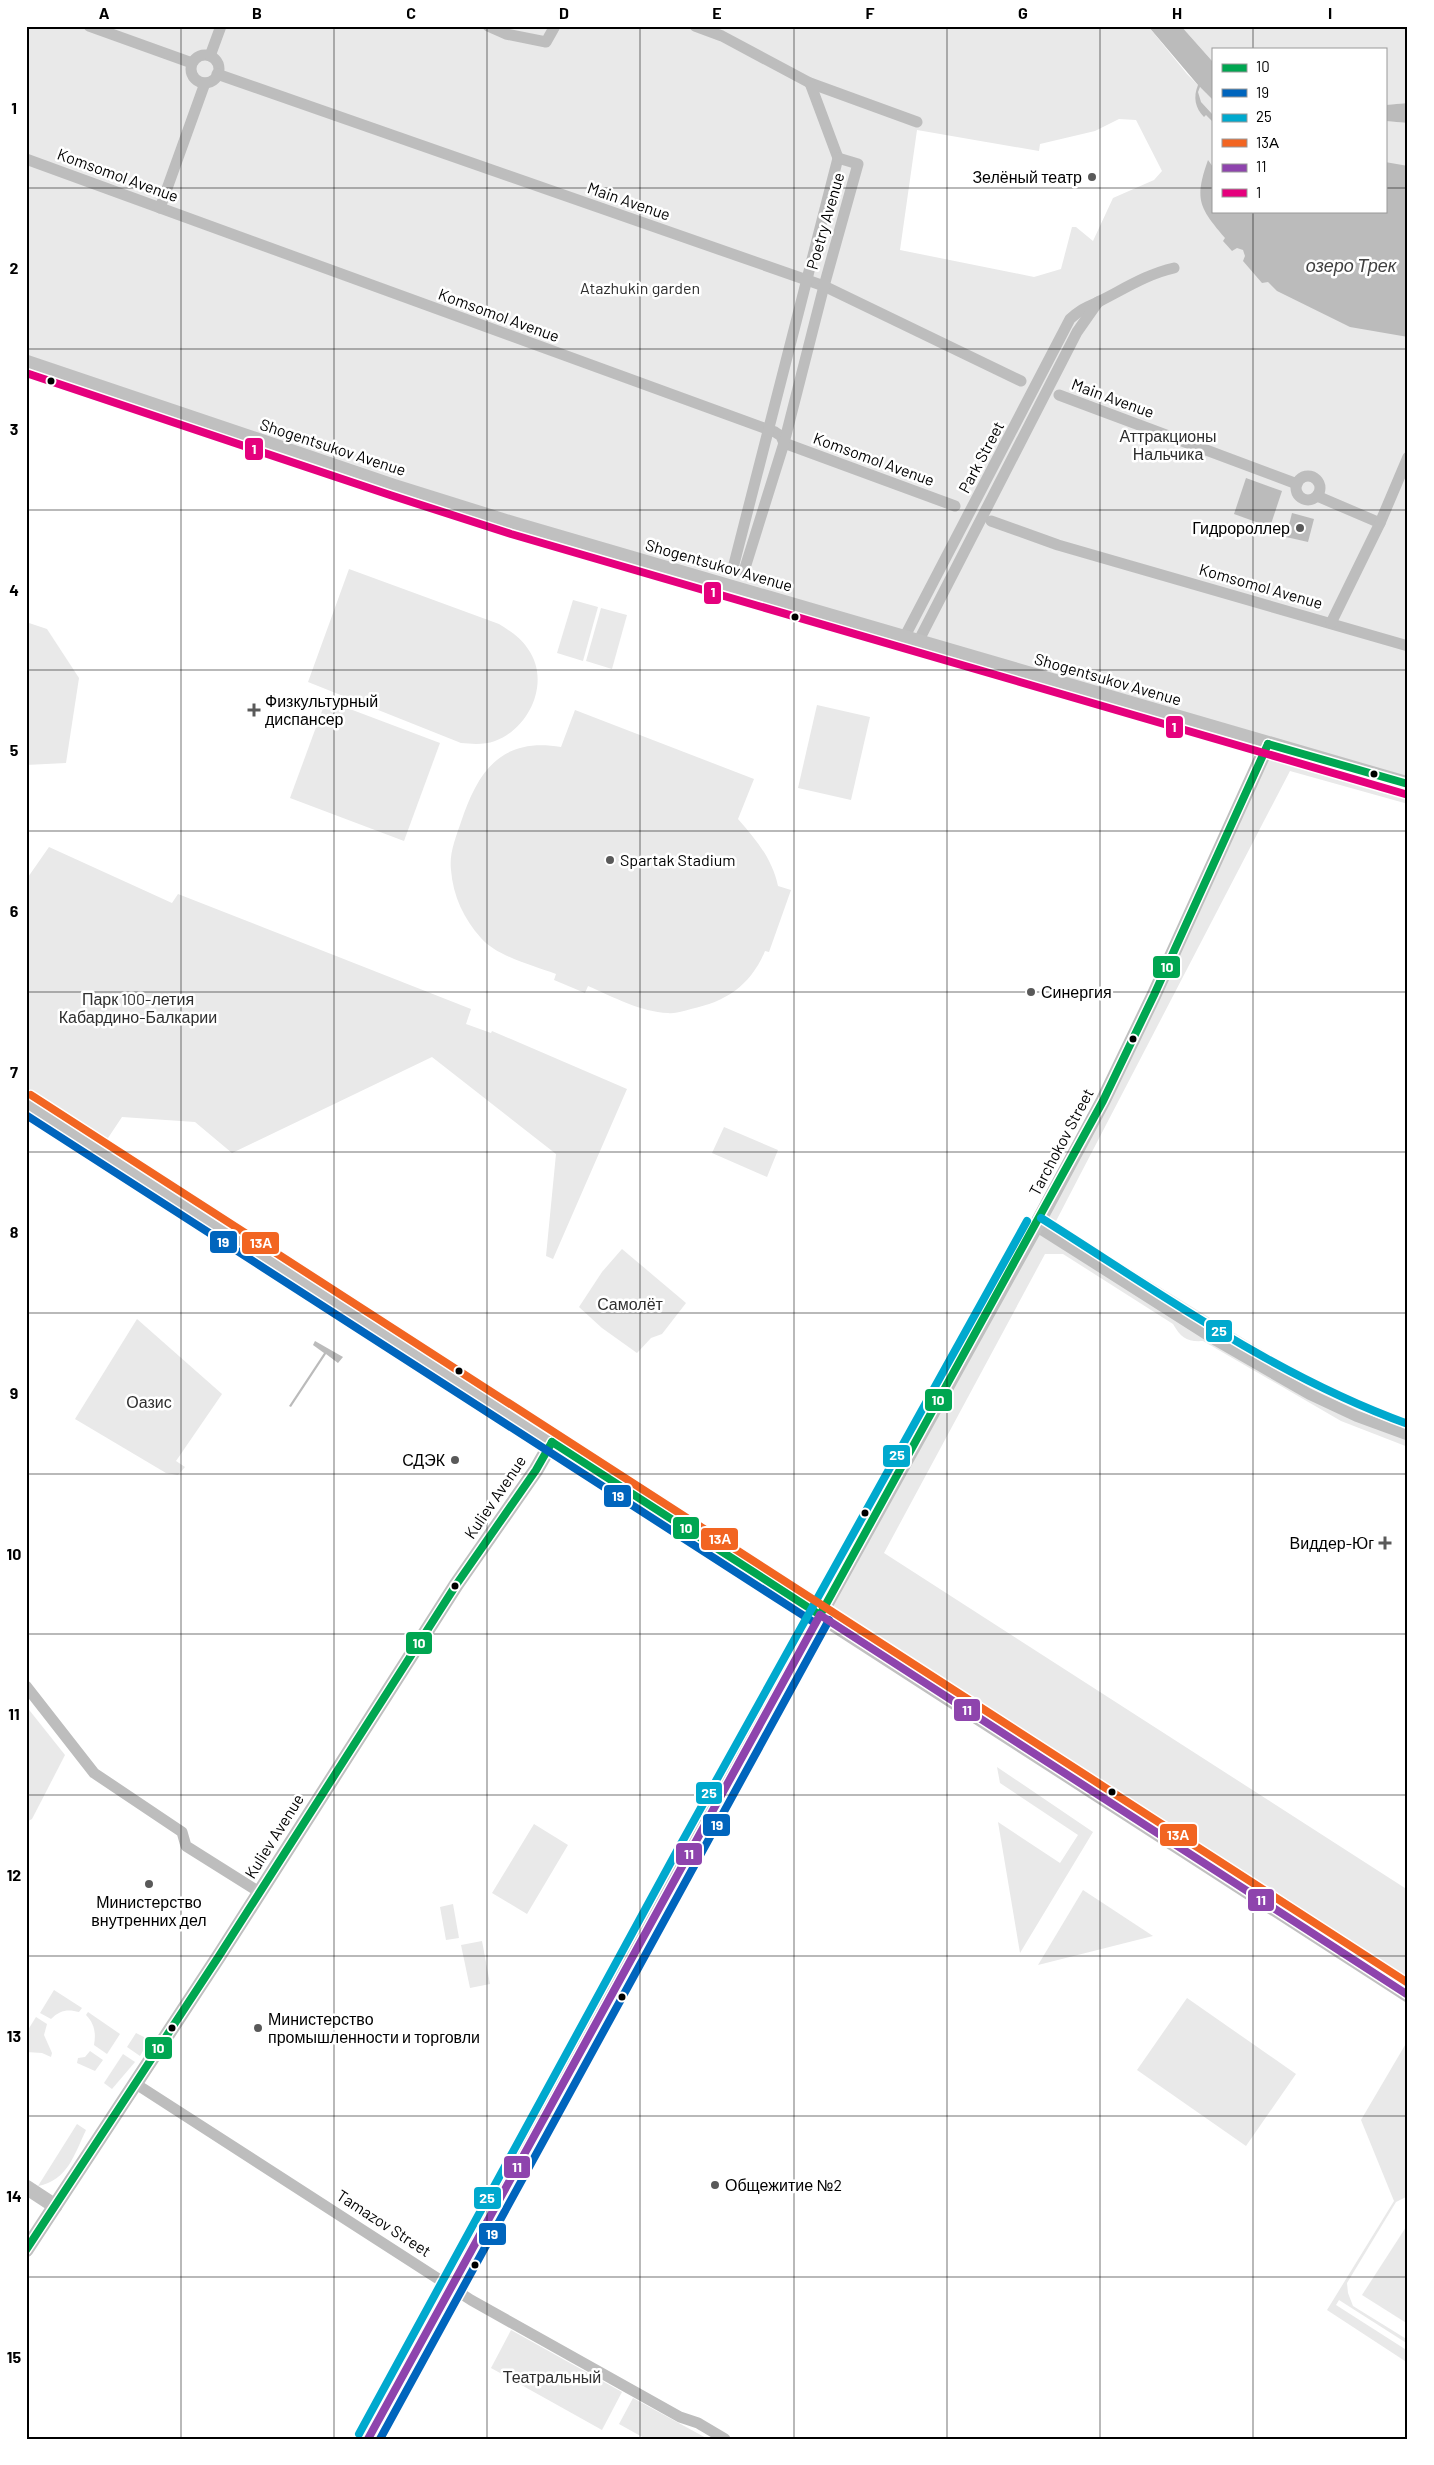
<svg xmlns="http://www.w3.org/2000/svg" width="1434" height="2465" viewBox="0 0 1434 2465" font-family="Barlow,sans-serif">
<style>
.green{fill:#e9e9e9;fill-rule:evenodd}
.water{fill:#bbb}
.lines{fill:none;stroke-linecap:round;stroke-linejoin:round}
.street{stroke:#bdbdbd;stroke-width:11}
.secondary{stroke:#c0c0c0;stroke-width:15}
.bus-1-casing{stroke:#fff;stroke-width:11}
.bus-2-casing{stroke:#fff;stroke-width:11}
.bus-3-casing{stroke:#fff;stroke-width:11}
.bus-4-casing{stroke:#fff;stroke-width:11}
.bus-5-casing{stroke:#fff;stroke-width:11}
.bus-6-casing{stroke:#fff;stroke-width:11}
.bus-1{stroke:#00a651;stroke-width:8}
.bus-2{stroke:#0065bd;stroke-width:8}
.bus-3{stroke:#00a9ce;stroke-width:8}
.bus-4{stroke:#f26522;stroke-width:8}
.bus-5{stroke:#8e44ad;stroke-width:8}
.bus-6{stroke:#e5007d;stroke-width:8}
.grid{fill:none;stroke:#000;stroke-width:1;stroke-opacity:0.55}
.poi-dot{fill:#595959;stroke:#fff;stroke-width:2}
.bus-dot{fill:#000;stroke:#fff;stroke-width:2}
.labels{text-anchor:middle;stroke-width:5;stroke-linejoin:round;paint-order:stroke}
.street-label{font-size:16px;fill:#000;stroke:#fff}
.poi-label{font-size:16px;fill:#000;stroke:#fff;text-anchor:start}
.park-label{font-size:16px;fill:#2e2e2e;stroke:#fff}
.water-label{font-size:18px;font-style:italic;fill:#3f3f3f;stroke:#fff}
.line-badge{stroke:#fff;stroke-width:2}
.badge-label{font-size:14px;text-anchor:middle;font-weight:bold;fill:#fff}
.neatline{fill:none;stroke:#000;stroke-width:2}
.grid-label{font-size:16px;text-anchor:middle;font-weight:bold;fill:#000}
</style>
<rect width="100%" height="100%" fill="#fff"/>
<g class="green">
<path d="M 26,26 L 1148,26 L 1187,74 L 1213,100 L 1213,211 L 1385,211 L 1385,121 L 1408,123 L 1408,804 L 1290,771 L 1055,1223 L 1308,1378 L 1408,1420 L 1408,1447 L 1341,1421 L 1203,1341 C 1187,1342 1181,1338 1173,1324 L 1063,1254 L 1045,1254 L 884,1553 L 1408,1890 L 1408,1995 L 820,1615 L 1036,1226 L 1267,744 L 653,564 L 26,362 ZM 1119,119 L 1136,120 L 1162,171 L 1154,180 L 1113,198 L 1093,241 L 1076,227 L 1072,227 L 1061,269 L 1034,277 L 900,250 L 917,130 L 1039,151 L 1040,144 L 1095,131 Z"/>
<polygon points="1181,26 1408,26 1408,103 1385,105 1385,49 1213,49 1213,62"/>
<path d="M 349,569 L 499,624 C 510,631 521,638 528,649 C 551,681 530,728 495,741 C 484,745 472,744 461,743 L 308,682 Z"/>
<polygon points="573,600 598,607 583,661 557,653"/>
<polygon points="601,608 627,615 612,669 586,661"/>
<polygon points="26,622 47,629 79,678 66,763 26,765"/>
<polygon points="326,700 440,743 404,841 290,798"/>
<polygon points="817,705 870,717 851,800 798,788"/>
<path d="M 575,710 L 754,779 L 738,819 C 756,840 772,858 778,886 L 791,890 L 769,952 L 765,951 C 751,985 726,1002 691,1009 C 683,1011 675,1014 668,1013 C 641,1012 613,997 588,986 L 585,993 L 554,980 L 556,974 C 534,966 496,956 481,938 C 464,919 453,896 451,870 C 449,853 456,837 461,822 C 478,771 501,737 561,747 Z"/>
<polygon points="49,847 172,903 178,894 471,1009 466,1024 491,1033 492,1031 627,1089 553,1259 546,1256 556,1154 432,1057 232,1153 195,1122 122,1117 106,1141 26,1091 26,880"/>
<polygon points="724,1127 778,1150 767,1177 712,1153"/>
<polygon points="622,1249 686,1303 662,1334 651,1338 637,1353 602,1328 579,1307 602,1272"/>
<polygon points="137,1319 222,1394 176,1461 185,1467 178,1475 166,1473 75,1419"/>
<polygon points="26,1706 65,1755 32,1819 26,1822"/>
<polygon points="997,1767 1093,1832 1020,1953 998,1822 1060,1863 1078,1835 1000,1783"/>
<polygon points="534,1824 568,1845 527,1914 492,1893"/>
<polygon points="1083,1890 1153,1936 1038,1965"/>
<polygon points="453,1904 459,1938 446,1940 440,1907"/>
<polygon points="482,1941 490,1984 470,1988 461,1945"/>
<path d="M 54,1990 L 82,2008 L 79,2012 C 68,2009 60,2010 51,2019 L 40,2013 Z"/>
<polygon points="1187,1998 1296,2074 1246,2146 1137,2070"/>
<path d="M 88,2012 L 120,2034 L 107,2054 L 94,2045 C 96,2034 95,2024 86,2015 Z"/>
<polygon points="36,2017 47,2024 44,2035 52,2053 51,2057 42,2053 26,2052 26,2033"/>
<polygon points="136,2033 144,2037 147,2044 140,2056 127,2047"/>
<polygon points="1408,2040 1408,2196 1396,2202 1347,2283 1348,2293 1353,2306 1408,2340 1408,2344 1339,2300 1336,2305 1408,2351 1408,2363 1327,2310 1394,2201 1361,2120"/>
<polygon points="90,2051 103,2060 95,2071 77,2063 78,2058 85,2057"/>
<polygon points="123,2054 135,2062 112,2089 104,2083"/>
<path d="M 77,2124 L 86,2130 C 74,2155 68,2180 38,2186 Z"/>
<polygon points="1408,2224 1408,2324 1362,2295"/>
<polygon points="511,2330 622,2392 602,2430 491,2368"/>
<polygon points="633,2398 708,2439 646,2439 619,2424"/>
</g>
<g class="water">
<path d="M 1148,26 L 1181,26 L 1213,62 L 1213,100 L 1200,87 L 1198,92 L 1201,102 L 1213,115 L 1213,122 L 1206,115 L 1204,117 C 1195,108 1193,97 1198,85 Z"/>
<polygon points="1408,103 1408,123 1385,121 1385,105"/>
<path d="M 1208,160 L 1213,167 L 1213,211 L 1385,211 L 1385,162 L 1408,166 L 1408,337 L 1350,327 L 1277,291 L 1268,282 L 1262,283 L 1243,261 L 1245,256 L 1243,250 L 1237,248 L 1232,251 L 1223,241 L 1225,238 C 1199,207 1194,200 1208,160 Z"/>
<polygon points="1246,478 1282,491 1270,527 1234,514"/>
<polygon points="1292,513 1314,519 1308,542 1286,537"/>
<polygon points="315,1341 343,1357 338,1363 326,1354 291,1407 289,1406 324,1353 313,1345"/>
</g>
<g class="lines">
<g class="street">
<polyline points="89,26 192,63"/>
<polyline points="488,26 506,34 546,42 555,26"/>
<polyline points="695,26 722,36 810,83 917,122"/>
<circle cx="205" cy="69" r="14"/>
<polyline points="210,56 221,26"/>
<polyline points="217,74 824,286 1021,381"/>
<polyline points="810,83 838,158"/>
<polyline points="26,159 775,432 781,436 784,443 955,506"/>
<polyline points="160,208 205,83"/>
<polyline points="1059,395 1297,484"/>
<circle cx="1308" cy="488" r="12"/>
<polyline points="1317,496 1380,523"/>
<polyline points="991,521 1058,545 1408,646"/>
<polyline points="733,568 838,158"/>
<polyline points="744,571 784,443 824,286 858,164 838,158"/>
<polyline points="1331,623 1380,523 1408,457"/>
<path d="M 904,638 L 1070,319 C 1082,308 1086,308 1100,301 C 1124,289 1147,274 1174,268"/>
<polyline points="918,642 1077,332 1098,302"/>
<polyline points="1036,1226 1217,1341 1309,1394 1356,1416 1408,1435"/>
<polyline points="26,1686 94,1773 182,1832 186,1846 259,1892"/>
<polyline points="136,2084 471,2300 680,2417 698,2423 725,2439"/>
</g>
<g class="secondary">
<polyline points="26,362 393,486 514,524 1408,784"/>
<polyline points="26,1103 1408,1995"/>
<polyline points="26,2187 55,2206"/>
<polyline points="26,2250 219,1956 456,1585 536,1470 552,1442"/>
<polyline points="368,2439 686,1856 1036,1226 1103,1101 1154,995 1268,744"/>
</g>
<g class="bus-1-casing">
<g id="bus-1">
<polyline points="1268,744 1408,784"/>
<polyline points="552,1442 820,1615"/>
<polyline points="820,1615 1103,1101 1154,995 1268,744"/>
<polyline points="26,2250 219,1956 456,1585 536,1470 552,1442"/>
</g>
</g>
<g class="bus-2-casing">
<g id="bus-2">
<polyline points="26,1115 815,1623"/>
<polyline points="380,2439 829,1620"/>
</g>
</g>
<g class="bus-3-casing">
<g id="bus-3">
<path d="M 1041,1218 C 1160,1293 1275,1376 1408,1424"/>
<polyline points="359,2434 677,1851 1027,1221"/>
</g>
</g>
<g class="bus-4-casing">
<polyline id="bus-4" points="31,1095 1408,1983"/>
</g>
<g class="bus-5-casing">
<g id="bus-5">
<polyline points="820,1615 1408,1995"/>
<polyline points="368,2439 820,1615"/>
</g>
</g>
<g class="bus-6-casing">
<polyline id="bus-6" points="26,373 390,495 511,534 1405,794"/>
</g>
<use href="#bus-1" class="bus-1"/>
<use href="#bus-2" class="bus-2"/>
<use href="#bus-3" class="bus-3"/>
<use href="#bus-4" class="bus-4"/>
<use href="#bus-5" class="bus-5"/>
<use href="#bus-6" class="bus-6"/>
</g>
<path class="grid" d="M 181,26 L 181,2439M 334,26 L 334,2439M 487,26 L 487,2439M 640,26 L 640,2439M 794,26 L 794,2439M 947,26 L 947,2439M 1100,26 L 1100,2439M 1253,26 L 1253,49M 26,188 L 1213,188M 1385,188 L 1408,188M 1253,211 L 1253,2439M 26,349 L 1408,349M 26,510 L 1408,510M 26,670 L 1408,670M 26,831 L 1408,831M 26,992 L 1408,992M 26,1152 L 1408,1152M 26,1313 L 1408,1313M 26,1474 L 1408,1474M 26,1634 L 1408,1634M 26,1795 L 1408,1795M 26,1956 L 1408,1956M 26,2116 L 1408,2116M 26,2277 L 1408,2277"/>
<g class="poi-dot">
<circle cx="1092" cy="177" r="5"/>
<circle cx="1300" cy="528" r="5"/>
<path d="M251.5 702.5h5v5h5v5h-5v5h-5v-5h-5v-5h5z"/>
<circle cx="610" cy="860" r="5"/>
<circle cx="1031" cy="992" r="5"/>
<circle cx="455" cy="1460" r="5"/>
<path d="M1382.5 1535.5h5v5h5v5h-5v5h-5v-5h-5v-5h5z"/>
<circle cx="149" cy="1884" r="5"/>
<circle cx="258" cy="2028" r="5"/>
<circle cx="715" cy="2185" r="5"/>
</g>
<g class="bus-dot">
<circle cx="51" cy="381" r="4.5"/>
<circle cx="795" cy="617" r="4.5"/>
<circle cx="1374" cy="774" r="4.5"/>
<circle cx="1133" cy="1039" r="4.5"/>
<circle cx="459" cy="1371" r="4.5"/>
<circle cx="865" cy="1513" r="4.5"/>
<circle cx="455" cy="1586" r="4.5"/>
<circle cx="1112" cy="1792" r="4.5"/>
<circle cx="622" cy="1997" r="4.5"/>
<circle cx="172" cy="2028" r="4.5"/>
<circle cx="475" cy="2265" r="4.5"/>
</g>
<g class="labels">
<g class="street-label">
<text transform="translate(118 175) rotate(20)" y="6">Komsomol Avenue</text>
<text transform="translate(629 201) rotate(19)" y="6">Main Avenue</text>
<text transform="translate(825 221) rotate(-74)" y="6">Poetry Avenue</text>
<text transform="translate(499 315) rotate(20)" y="6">Komsomol Avenue</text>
<text transform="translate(1113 398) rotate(20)" y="6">Main Avenue</text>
<text transform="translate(333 447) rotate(18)" y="6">Shogentsukov Avenue</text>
<text transform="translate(981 457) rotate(-62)" y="6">Park Street</text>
<text transform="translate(874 459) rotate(20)" y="6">Komsomol Avenue</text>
<text transform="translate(719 565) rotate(16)" y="6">Shogentsukov Avenue</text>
<text transform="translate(1261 586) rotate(16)" y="6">Komsomol Avenue</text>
<text transform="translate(1108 679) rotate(16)" y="6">Shogentsukov Avenue</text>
<text transform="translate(1061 1142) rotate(-62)" y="6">Tarchokov Street</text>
<text transform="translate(495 1497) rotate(-56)" y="6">Kuliev Avenue</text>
<text transform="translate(274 1836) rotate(-58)" y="6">Kuliev Avenue</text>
<text transform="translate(384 2223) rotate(33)" y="6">Tamazov Street</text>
</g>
<g class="poi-label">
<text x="1082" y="183" text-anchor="end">Зелёный театр</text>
<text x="1290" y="534" text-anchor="end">Гидророллер</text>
<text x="265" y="707">Физкультурный<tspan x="265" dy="18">диспансер</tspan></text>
<text x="620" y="866">Spartak Stadium</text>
<text x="1041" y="998">Синергия</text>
<text x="445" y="1466" text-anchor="end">СДЭК</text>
<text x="1374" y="1549" text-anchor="end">Виддер-Юг</text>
<text x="149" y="1908" text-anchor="middle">Министерство<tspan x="149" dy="18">внутренних дел</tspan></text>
<text x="268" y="2025">Министерство<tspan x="268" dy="18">промышленности и торговли</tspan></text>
<text x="725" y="2191">Общежитие №2</text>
</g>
<g class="park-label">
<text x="640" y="294">Atazhukin garden</text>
<text x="1168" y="442">Аттракционы<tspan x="1168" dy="18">Нальчика</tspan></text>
<text x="138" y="1005">Парк 100-летия<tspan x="138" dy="18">Кабардино-Балкарии</tspan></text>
<text x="630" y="1310">Самолёт</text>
<text x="149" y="1408">Оазис</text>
<text x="552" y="2383">Театральный</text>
</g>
<g class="water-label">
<text x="1351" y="272">озеро Трек</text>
</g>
</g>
<g class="line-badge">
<rect x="244" y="437" width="20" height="24" rx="5" fill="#e5007d"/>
<rect x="703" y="581" width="19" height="24" rx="5" fill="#e5007d"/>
<rect x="1165" y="715" width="19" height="24" rx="5" fill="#e5007d"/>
<rect x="1152" y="955" width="29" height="24" rx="5" fill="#00a651"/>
<rect x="209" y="1230" width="29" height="24" rx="5" fill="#0065bd"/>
<rect x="241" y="1231" width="39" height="24" rx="5" fill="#f26522"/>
<rect x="1205" y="1319" width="28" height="24" rx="5" fill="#00a9ce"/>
<rect x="924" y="1388" width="29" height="24" rx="5" fill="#00a651"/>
<rect x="882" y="1444" width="29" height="24" rx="5" fill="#00a9ce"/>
<rect x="603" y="1484" width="29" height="24" rx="5" fill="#0065bd"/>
<rect x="672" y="1516" width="28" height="24" rx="5" fill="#00a651"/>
<rect x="700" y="1527" width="39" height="24" rx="5" fill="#f26522"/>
<rect x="405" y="1631" width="28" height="24" rx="5" fill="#00a651"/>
<rect x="953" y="1698" width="28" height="24" rx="5" fill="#8e44ad"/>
<rect x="695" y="1781" width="28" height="24" rx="5" fill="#00a9ce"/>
<rect x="702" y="1813" width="29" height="24" rx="5" fill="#0065bd"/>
<rect x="1159" y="1823" width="39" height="24" rx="5" fill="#f26522"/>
<rect x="675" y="1842" width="28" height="24" rx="5" fill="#8e44ad"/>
<rect x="1247" y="1888" width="28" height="24" rx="5" fill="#8e44ad"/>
<rect x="144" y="2036" width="29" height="24" rx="5" fill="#00a651"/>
<rect x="503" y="2155" width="28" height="24" rx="5" fill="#8e44ad"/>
<rect x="473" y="2186" width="29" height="24" rx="5" fill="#00a9ce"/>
<rect x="478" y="2222" width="29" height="24" rx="5" fill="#0065bd"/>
</g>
<g class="badge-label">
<text x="254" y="454">1</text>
<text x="713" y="597">1</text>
<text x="1174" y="732">1</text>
<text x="1167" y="972">10</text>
<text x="223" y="1247">19</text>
<text x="261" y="1248">13А</text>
<text x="1219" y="1336">25</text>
<text x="938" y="1405">10</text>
<text x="897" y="1460">25</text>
<text x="618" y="1501">19</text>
<text x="686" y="1533">10</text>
<text x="720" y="1544">13А</text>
<text x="419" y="1648">10</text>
<text x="967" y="1715">11</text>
<text x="709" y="1798">25</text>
<text x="717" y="1830">19</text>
<text x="1178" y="1840">13А</text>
<text x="689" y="1859">11</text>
<text x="1261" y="1905">11</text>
<text x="158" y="2053">10</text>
<text x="517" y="2172">11</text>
<text x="487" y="2203">25</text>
<text x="492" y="2239">19</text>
</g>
<rect width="1434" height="2465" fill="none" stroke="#ffffff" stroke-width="55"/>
<rect x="1212" y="48" width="175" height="165" fill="#ffffff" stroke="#999999"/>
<rect x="1222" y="64" width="25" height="8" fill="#00a651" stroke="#999999"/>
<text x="1256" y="72" font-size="15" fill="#000000">10</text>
<rect x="1222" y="89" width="25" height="8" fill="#0065bd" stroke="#999999"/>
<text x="1256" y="98" font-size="15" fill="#000000">19</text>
<rect x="1222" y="114" width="25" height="8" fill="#00a9ce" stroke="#999999"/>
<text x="1256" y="122" font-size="15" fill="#000000">25</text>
<rect x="1222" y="139" width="25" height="8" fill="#f26522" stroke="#999999"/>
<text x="1256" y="148" font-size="15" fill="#000000">13А</text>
<rect x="1222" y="164" width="25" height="8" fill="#8e44ad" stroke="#999999"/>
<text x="1256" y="172" font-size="15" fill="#000000">11</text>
<rect x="1222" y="189" width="25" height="8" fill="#e5007d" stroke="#999999"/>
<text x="1256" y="198" font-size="15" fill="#000000">1</text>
<rect x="28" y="28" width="1378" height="2410" class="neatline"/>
<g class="grid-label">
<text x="104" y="19">A</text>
<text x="257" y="19">B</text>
<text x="411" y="19">C</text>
<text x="564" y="19">D</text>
<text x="717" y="19">E</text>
<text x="870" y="19">F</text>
<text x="1023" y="19">G</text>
<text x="1177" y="19">H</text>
<text x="1330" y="19">I</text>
<text x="14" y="114">1</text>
<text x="14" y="274">2</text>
<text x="14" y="435">3</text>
<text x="14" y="596">4</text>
<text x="14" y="756">5</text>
<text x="14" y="917">6</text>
<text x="14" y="1078">7</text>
<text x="14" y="1238">8</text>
<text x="14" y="1399">9</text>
<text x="14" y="1560">10</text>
<text x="14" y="1720">11</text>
<text x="14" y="1881">12</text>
<text x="14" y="2042">13</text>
<text x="14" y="2202">14</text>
<text x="14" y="2363">15</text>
</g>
</svg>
